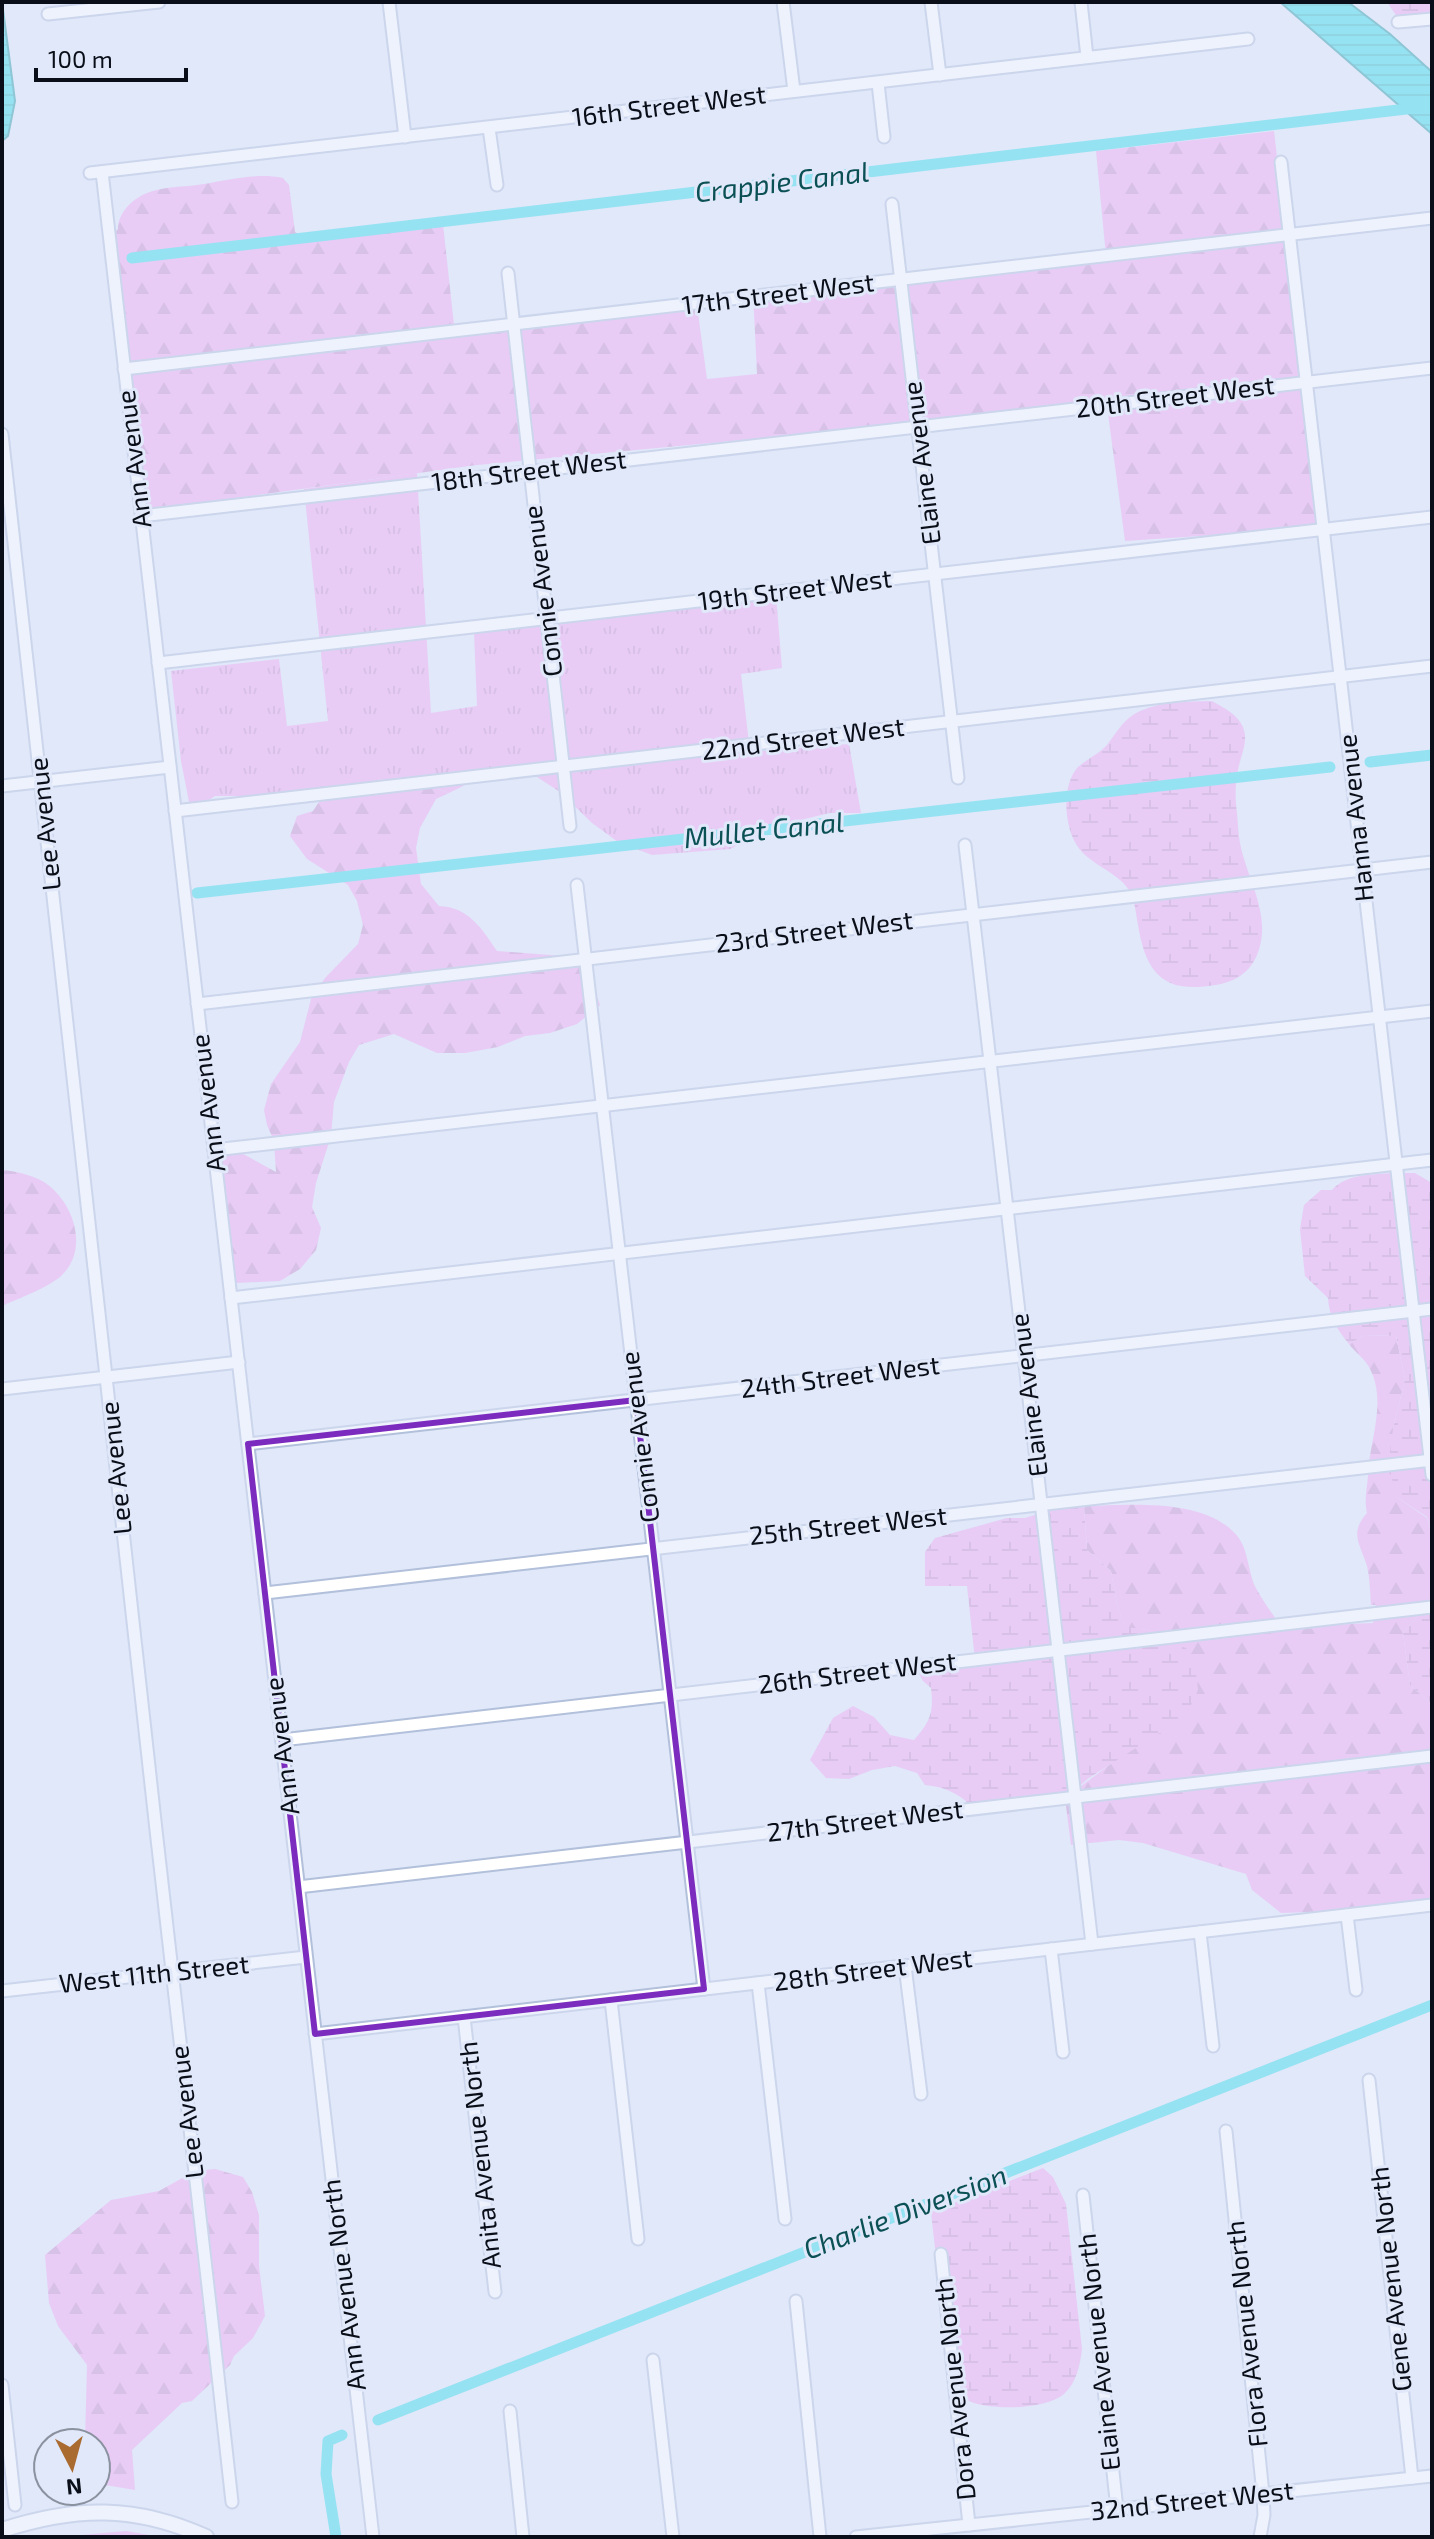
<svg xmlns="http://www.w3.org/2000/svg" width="1434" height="2539" viewBox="0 0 1434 2539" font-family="'Exo 2',sans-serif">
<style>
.grass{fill:url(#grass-tufts)}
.forest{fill:url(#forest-firs)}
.wetland{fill:url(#wetland-marsh)}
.water{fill:url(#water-rules);stroke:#2c9eaa;stroke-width:2}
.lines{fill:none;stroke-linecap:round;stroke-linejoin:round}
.canal{stroke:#3adce8;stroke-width:11}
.minor-casing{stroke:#b2c0db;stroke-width:15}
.tertiary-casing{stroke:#b2c0db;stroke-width:18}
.minor{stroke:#fff;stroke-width:11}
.tertiary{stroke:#fff;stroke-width:14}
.marked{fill:none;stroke:#7b2cbf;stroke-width:6;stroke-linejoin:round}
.labels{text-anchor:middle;stroke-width:6;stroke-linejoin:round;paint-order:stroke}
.street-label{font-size:26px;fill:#0a0e18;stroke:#e0e8f9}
.water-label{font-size:28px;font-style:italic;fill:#0b5055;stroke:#e0e8f9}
</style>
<defs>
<pattern id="grass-tufts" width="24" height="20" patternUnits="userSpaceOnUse" patternTransform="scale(2)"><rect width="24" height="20" fill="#f2abf1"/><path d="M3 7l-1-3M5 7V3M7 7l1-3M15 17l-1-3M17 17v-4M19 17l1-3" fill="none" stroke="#ce92ce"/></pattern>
<pattern id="forest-firs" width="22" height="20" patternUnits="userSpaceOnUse" patternTransform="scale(2)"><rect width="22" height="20" fill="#f2abf1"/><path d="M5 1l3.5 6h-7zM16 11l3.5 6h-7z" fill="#ce92ce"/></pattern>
<pattern id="wetland-marsh" width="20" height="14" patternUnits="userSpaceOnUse" patternTransform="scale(2)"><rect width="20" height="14" fill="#f2abf1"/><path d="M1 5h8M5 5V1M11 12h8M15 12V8" fill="none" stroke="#ce92ce"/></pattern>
<pattern id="water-rules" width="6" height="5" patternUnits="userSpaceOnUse" patternTransform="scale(2)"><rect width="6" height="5" fill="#3adce8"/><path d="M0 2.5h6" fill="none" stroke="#32bcc6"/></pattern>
</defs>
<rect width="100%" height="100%" fill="#e0e8f9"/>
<polygon class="grass" points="417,473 431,713 477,706 474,632 549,621 776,596 782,668 741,674 750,752 849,744 861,813 830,813 775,826 730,849 652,855 618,842 592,823 560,792 534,775 471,782 449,793 411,780 381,779 323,796 215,796 191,812 181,761 171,671 279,659 287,726 328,721 304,489"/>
<g class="forest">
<path d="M 1274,131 L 1320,528 L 1125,541 L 1107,406 L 477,465 L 141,511 L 110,238 L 118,229 C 118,213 132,199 147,193 C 162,187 181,187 197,185 C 225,181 255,172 283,178 L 289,185 L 295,232 L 300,235 L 443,224 L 455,334 L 697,306 L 707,379 L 757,374 L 753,292 L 1106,256 L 1096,151 Z"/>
<path d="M 381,779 L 411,780 L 449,793 L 436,799 L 420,828 L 416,848 L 421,884 L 439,906 C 469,907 482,929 497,951 L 563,956 L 589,974 L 600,1005 L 577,1024 L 550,1033 L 525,1036 L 498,1047 L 465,1053 L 437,1053 L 394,1034 L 359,1045 L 349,1062 L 334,1102 L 331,1136 L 316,1183 L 312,1207 L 321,1228 L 316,1250 L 300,1269 L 280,1281 L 236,1283 L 235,1274 L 231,1270 L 213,1146 L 236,1150 L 276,1172 L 274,1141 L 267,1125 L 264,1110 L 271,1084 L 300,1042 L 311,999 L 325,978 L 358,944 L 363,925 L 357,901 L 348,885 L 307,859 L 290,836 L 297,816 L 313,811 L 323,796 Z"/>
<path d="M 2,1170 C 15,1171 32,1175 44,1182 C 73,1201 89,1247 63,1274 C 51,1287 19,1298 2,1306 Z"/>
<path d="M 1365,1335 L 1396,1336 L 1405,1379 L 1393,1429 L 1398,1498 L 1427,1518 L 1432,1535 L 1432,1599 L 1403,1633 L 1410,1685 L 1432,1704 L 1432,1899 L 1364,1910 L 1281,1913 L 1252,1890 L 1246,1874 L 1143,1843 L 1119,1840 L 1071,1845 L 1065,1798 L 1120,1757 L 1163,1641 L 1148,1630 L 1125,1628 L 1117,1604 L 1111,1571 L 1087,1550 L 1084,1506 C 1129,1505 1207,1497 1238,1537 C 1249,1551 1248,1575 1257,1590 C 1264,1603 1273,1614 1281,1627 L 1373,1623 L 1376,1605 L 1371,1605 C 1370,1593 1370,1578 1367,1566 C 1360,1544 1349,1533 1367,1513 C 1364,1500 1367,1489 1368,1476 C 1369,1441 1388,1401 1369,1367 C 1364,1358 1355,1352 1349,1344 Z"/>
<polygon points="215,2169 243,2177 252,2192 259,2215 259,2266 265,2316 253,2338 234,2356 230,2365 192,2401 182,2403 132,2450 135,2490 99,2484 96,2443 86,2443 85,2440 87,2365 58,2326 49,2303 45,2255 111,2200 159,2191 195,2171"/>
</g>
<g class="wetland">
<polygon points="1387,2 1432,2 1432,15 1402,24"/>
<path d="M 1212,701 C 1226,709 1243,717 1245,735 C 1246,746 1240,759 1238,770 C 1235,785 1235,798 1237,813 C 1238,823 1238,833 1240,843 C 1247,880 1273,916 1257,955 C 1249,974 1234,982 1215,985 C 1164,994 1146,974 1138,925 C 1136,915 1135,899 1129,890 C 1116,870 1086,864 1075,842 C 1064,822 1062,784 1078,767 C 1087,759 1099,754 1107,745 C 1117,732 1124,718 1140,711 C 1163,701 1188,702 1212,701 Z"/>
<path d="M 1394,1173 L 1415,1173 L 1432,1183 L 1432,1535 L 1427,1517 L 1398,1498 L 1388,1467 L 1393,1429 L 1405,1379 L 1396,1336 L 1365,1335 L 1349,1344 C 1337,1329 1329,1317 1328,1298 L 1305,1276 L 1300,1229 L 1304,1205 L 1321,1190 L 1332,1190 C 1347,1173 1373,1175 1394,1173 Z"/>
<path d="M 1084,1506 L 1087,1550 L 1111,1571 L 1117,1604 L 1125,1627 L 1148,1630 L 1163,1641 L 1186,1648 L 1195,1663 L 1198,1690 L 1186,1716 L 1089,1778 L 1065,1798 L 973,1808 C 959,1793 945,1787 925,1785 L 917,1773 L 895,1766 L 872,1770 L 849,1779 L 826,1778 L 810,1760 L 833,1718 L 853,1706 L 874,1717 L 890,1735 L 914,1740 C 930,1722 934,1713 931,1688 L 923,1681 L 916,1668 L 975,1660 L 967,1586 L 925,1586 L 925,1552 L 935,1538 L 1007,1518 L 1025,1518 L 1050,1510 Z"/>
<polygon points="1432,1599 1432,1704 1410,1685 1403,1633"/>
<path d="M 1043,2168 L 1053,2177 L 1066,2204 L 1082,2349 C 1080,2365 1077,2382 1064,2394 C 1046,2410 987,2411 967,2400 C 956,2395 953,2386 949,2375 L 931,2212 Z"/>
<polygon points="126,2531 161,2537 60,2537"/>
</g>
<g class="water">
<polygon points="2,2 15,101 8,136 2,141"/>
<polygon points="1280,2 1348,2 1390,34 1432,72 1432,134"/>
</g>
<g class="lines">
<g class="canal">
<polyline points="132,258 1432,106"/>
<polyline points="1370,762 1432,755"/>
<polyline points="197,893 1330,767"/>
<polyline points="378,2420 1432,2005"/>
<polyline points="336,2537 326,2474 328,2441 342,2435"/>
</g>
<g class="minor-casing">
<g id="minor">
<polyline points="389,2 405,137"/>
<polyline points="783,2 794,91"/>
<polyline points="931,2 940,75"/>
<polyline points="1081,2 1087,57"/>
<polyline points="48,14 159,2"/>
<polyline points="1398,22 1432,19"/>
<polyline points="878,83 884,137"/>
<polyline points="489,128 497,185"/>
<polyline points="1281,162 1432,1475"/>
<polyline points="102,172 373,2537"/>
<polyline points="90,173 1248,39"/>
<polyline points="892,204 958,778"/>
<polyline points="508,273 570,826"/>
<polyline points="124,369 1432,218"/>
<path d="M 2,434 L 156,1830 C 183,2054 207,2278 232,2502"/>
<polyline points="141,516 1432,368"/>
<polyline points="158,663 1432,517"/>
<polyline points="2,786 170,767"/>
<polyline points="175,811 1432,666"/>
<polyline points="965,845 1092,1944"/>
<polyline points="577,885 704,1989"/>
<polyline points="197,1004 1432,862"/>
<polyline points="214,1150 1432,1011"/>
<polyline points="231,1298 1432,1160"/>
<polyline points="2,1389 239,1362"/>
<polyline points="248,1444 1432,1309"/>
<polyline points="265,1593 1432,1460"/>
<polyline points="282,1740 1432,1607"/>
<polyline points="298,1887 1432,1756"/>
<polyline points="1347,1915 1356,1990"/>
<polyline points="1200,1932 1213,2046"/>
<polyline points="1051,1949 1063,2052"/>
<polyline points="905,1966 921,2094"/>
<polyline points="758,1983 785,2219"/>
<polyline points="2,1991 306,1957"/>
<polyline points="611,2000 638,2239"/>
<polyline points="464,2017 495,2292"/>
<polyline points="315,2034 1432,1905"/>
<polyline points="1369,2080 1412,2478"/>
<polyline points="1226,2131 1263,2494 1264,2515 1260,2537"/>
<polyline points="1083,2195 1117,2509"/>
<polyline points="941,2254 969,2525"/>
<polyline points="796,2301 820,2537"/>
<polyline points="653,2360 673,2537"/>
<polyline points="2,2385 15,2505"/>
<polyline points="510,2411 523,2537"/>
<polyline points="856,2537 1432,2476"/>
</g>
</g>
<g class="tertiary-casing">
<path id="tertiary" d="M 2,2530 C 76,2506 135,2505 206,2537"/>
</g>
<use href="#minor" class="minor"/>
<use href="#tertiary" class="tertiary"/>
</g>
<path d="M0 0H1434V2539H0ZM 636,1400 L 704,1989 L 315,2034 L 248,1444 Z" fill="#e0e8f9" fill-opacity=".55" fill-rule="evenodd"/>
<path class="marked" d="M 636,1400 L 704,1989 L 315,2034 L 248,1444 Z"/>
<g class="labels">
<g class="street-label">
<text transform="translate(669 106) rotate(-7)" y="9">16th Street West</text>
<text transform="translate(778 294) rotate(-7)" y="9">17th Street West</text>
<text transform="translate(1175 397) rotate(-7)" y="9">20th Street West</text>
<text transform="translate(134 459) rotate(-97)" y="9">Ann Avenue</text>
<text transform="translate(922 463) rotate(-97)" y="9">Elaine Avenue</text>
<text transform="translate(529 471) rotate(-7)" y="9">18th Street West</text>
<text transform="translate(795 590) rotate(-7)" y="9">19th Street West</text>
<text transform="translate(543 591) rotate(-97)" y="9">Connie Avenue</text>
<text transform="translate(803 739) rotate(-7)" y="9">22nd Street West</text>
<text transform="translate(1356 818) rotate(-96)" y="9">Hanna Avenue</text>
<text transform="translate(45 824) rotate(-96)" y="9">Lee Avenue</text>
<text transform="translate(814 932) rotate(-7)" y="9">23rd Street West</text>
<text transform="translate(208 1103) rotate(-97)" y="9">Ann Avenue</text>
<text transform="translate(840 1377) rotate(-7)" y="9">24th Street West</text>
<text transform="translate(1029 1395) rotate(-97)" y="9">Elaine Avenue</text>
<text transform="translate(640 1437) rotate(-97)" y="9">Connie Avenue</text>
<text transform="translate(116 1468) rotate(-96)" y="9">Lee Avenue</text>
<text transform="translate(848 1526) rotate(-6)" y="9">25th Street West</text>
<text transform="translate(857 1673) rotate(-7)" y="9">26th Street West</text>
<text transform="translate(282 1746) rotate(-97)" y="9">Ann Avenue</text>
<text transform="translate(865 1821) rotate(-7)" y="9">27th Street West</text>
<text transform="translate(873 1970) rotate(-7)" y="9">28th Street West</text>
<text transform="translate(154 1974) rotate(-6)" y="9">West 11th Street</text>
<text transform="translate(187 2112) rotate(-97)" y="9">Lee Avenue</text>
<text transform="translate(480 2155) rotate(-96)" y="9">Anita Avenue North</text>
<text transform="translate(1391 2279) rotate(-96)" y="9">Gene Avenue North</text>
<text transform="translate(344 2285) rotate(-97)" y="9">Ann Avenue North</text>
<text transform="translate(1247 2334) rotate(-96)" y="9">Flora Avenue North</text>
<text transform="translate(1099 2352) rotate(-96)" y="9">Elaine Avenue North</text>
<text transform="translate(955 2389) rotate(-96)" y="9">Dora Avenue North</text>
<text transform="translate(1192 2501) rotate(-6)" y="9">32nd Street West</text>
</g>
<g class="water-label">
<text transform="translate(782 182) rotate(-7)" y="10">Crappie Canal</text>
<text transform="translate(764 830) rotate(-6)" y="10">Mullet Canal</text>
<text transform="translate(905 2212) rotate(-21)" y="10">Charlie Diversion</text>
</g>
</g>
<rect width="1434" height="2539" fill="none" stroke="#0a0e18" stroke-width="8"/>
<g transform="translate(72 2467) rotate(174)"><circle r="38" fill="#e0e8f9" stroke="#8a919f" stroke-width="2"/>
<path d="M0-6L14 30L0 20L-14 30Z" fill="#aa6b31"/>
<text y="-12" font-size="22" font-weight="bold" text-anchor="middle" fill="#0a0e18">N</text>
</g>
<path d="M36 68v12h150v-12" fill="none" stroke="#0a0e18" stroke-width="4"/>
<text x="48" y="68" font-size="24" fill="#0a0e18" stroke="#e0e8f9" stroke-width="6" paint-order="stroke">100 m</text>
</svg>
